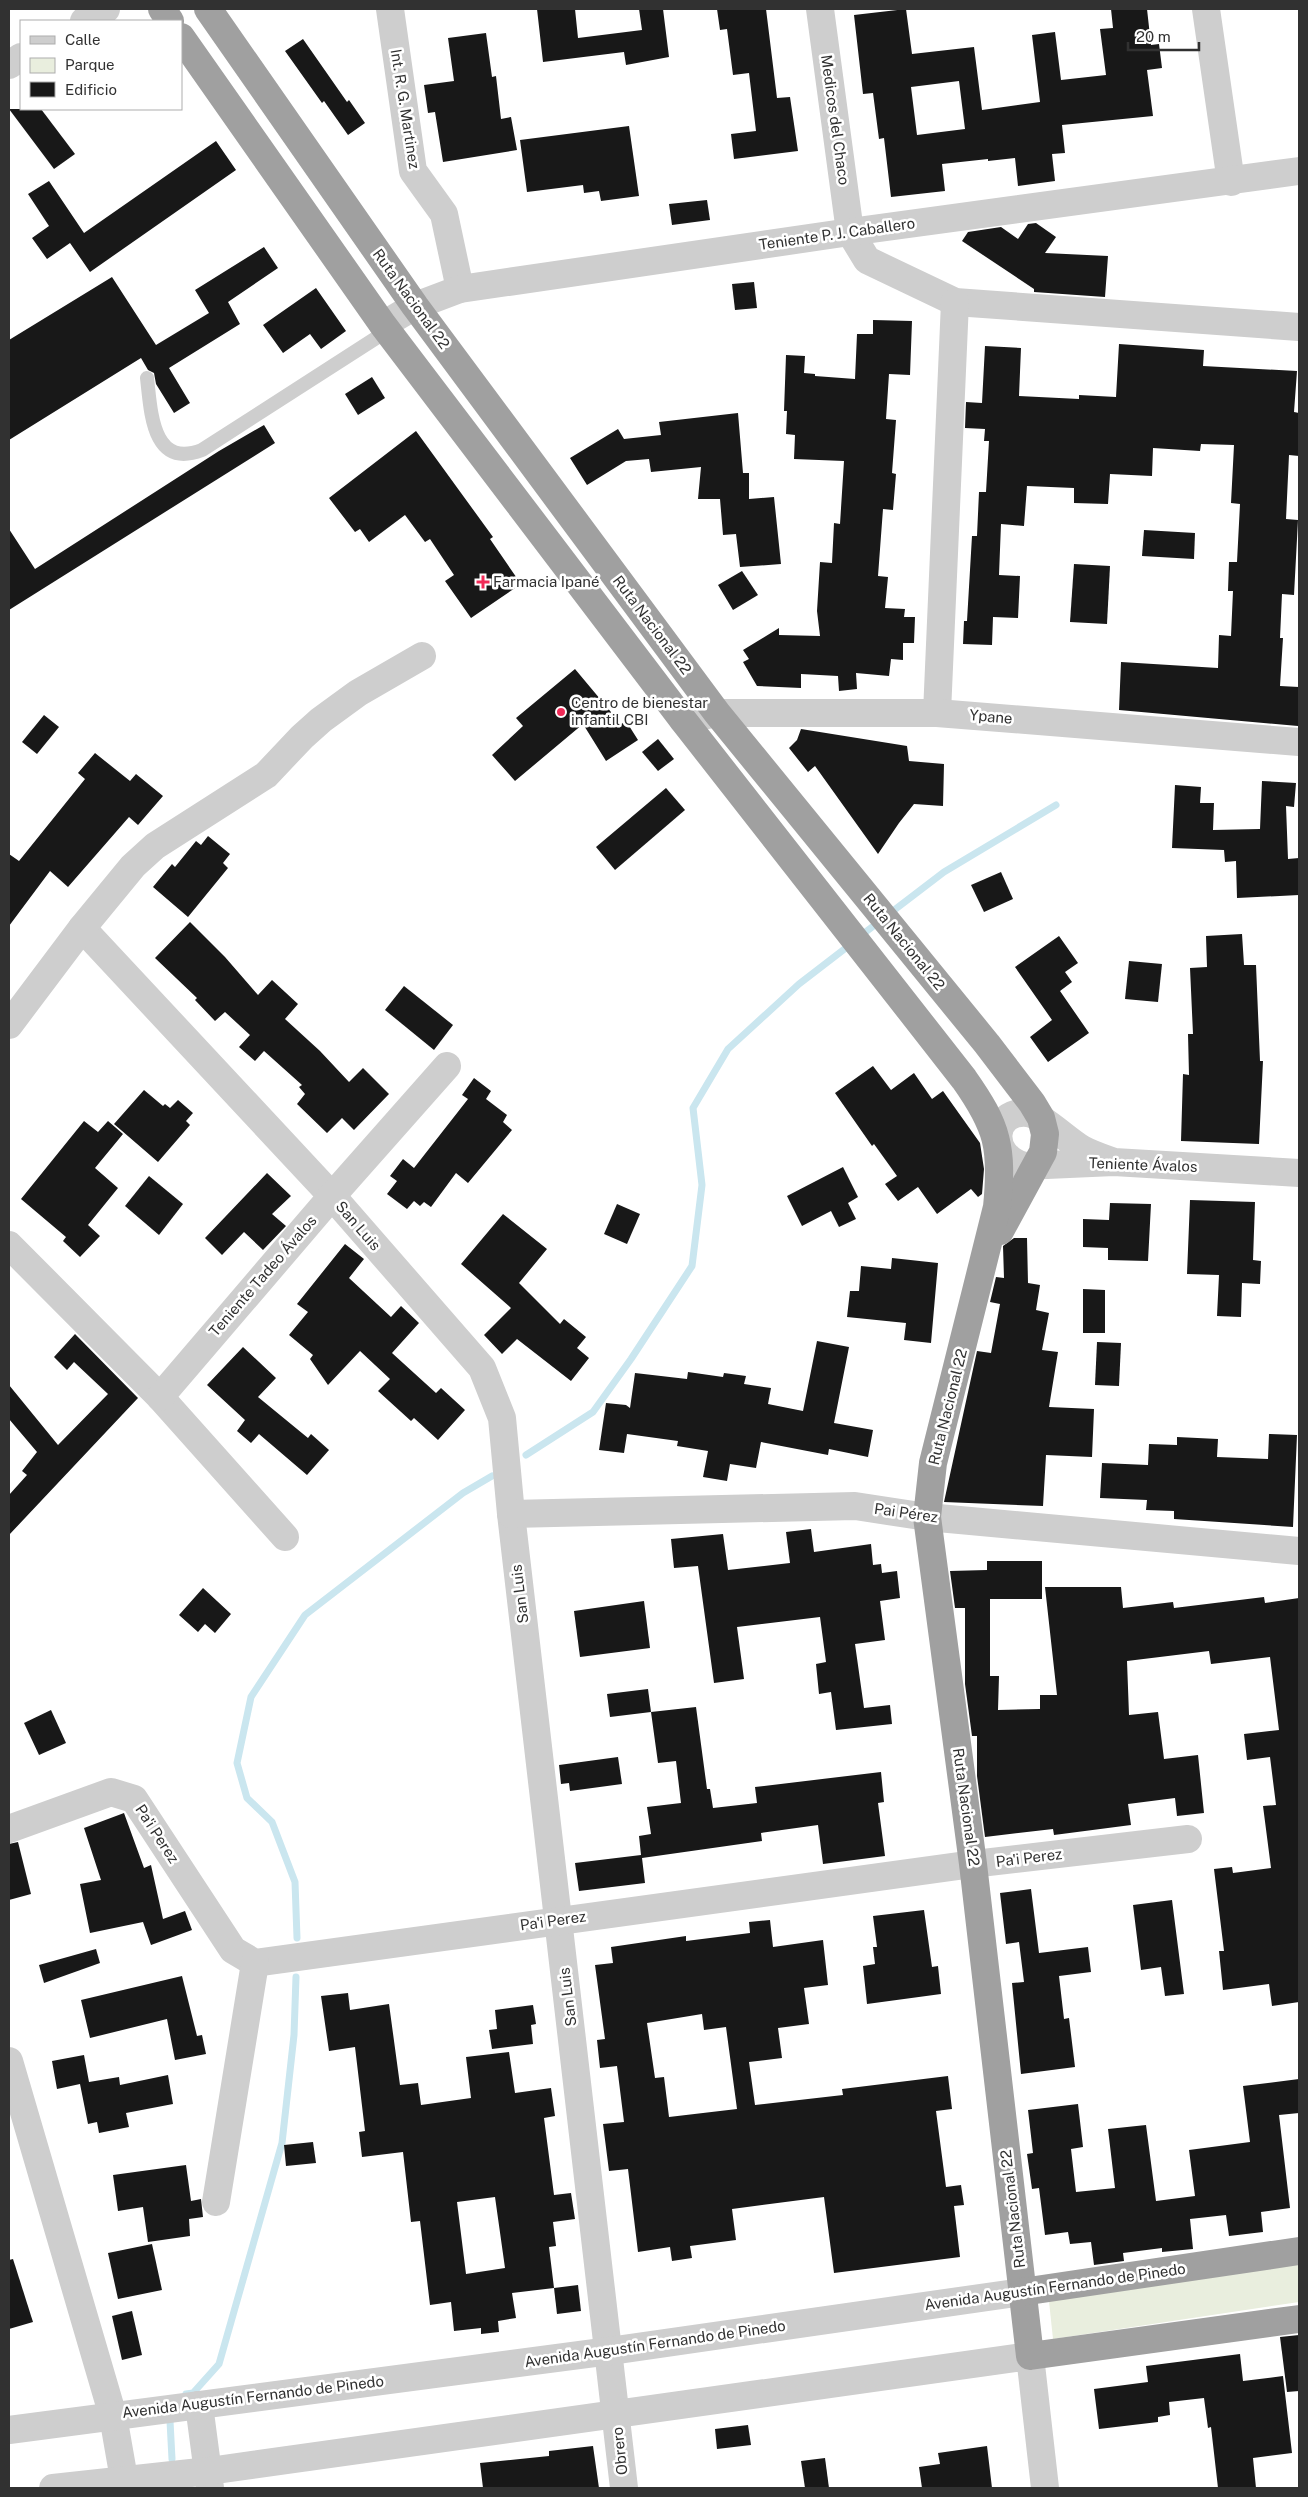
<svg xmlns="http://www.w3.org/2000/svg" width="1308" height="2497" viewBox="0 0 1308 2497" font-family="'Public Sans',sans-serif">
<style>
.green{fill:#e9eede}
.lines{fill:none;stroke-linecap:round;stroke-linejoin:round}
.stream{stroke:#cae6ef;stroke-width:7}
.building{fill:#181818;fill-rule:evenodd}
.service{stroke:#cecece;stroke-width:14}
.minor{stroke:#cecece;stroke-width:28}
.trunk{stroke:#a0a0a0;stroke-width:28}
.poi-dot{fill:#f12a57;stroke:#fff;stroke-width:2}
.labels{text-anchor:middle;stroke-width:5;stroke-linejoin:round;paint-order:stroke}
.street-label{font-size:15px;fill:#313131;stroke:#fff}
.poi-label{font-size:15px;fill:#313131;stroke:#fff;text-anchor:start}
</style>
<rect width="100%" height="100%" fill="#fff"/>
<polygon class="green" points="1299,2258 1299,2302 1053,2339 1048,2292"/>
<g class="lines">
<g class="stream">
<polyline points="889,914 944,872 1056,805"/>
<polyline points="859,937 880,921"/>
<polyline points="526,1455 593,1412 631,1359 692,1266 702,1185 693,1108 728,1049 799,984 851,944"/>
<polyline points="297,1938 295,1882 272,1822 247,1798 237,1763 251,1697 305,1615 463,1493 492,1476"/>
<polyline points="186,2394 193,2393 219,2364 282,2143 294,2035 296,1977"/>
<polyline points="170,2421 172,2459"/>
</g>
</g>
<g class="building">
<polygon points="537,9 575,9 578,38 642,30 639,9 663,9 669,57 626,65 624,52 543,62"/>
<polygon points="717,9 766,9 777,98 790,97 798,151 734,159 731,134 756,131 749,73 733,75 727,29 720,30"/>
<path d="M 906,9 L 912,54 L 974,47 L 982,110 L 1040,102 L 1032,35 L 1055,32 L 1061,80 L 1106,75 L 1100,29 L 1113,28 L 1111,9 L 1147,9 L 1151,45 L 1159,44 L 1162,68 L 1147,70 L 1153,116 L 1062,125 L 1065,153 L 1052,154 L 1055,181 L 1018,186 L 1015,158 L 988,161 L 988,159 L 942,164 L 945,191 L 891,197 L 884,138 L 879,139 L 873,93 L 863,94 L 854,15 ZM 959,81 L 965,129 L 917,135 L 911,87 Z"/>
<polygon points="486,33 492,77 496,76 501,119 511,117 517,150 443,162 435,112 428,113 424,85 454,81 448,38"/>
<polygon points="303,39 347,102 349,100 365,123 348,135 324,101 322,103 285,51"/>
<polygon points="9,109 41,109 75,154 54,169"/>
<polygon points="629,126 639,196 601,201 599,191 584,193 583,185 527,192 520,140"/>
<polygon points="216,141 236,170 90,272 70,243 47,259 32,238 49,226 28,194 49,181 84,233"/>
<polygon points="707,200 710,220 672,225 669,204"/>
<polygon points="1036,223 1056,237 1045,253 1108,256 1105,297 1034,292 1034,289 962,241 968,232 1001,227 1018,239 1028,224"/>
<polygon points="264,247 278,268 228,302 240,324 169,368 190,403 174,413 156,384 154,373 148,370 141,358 9,440 9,340 112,277 156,345 209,313 195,290"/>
<polygon points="754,282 757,308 735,310 732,284"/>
<polygon points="316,288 346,331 321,349 310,334 283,353 263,325"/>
<polygon points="873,320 912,321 910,375 889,374 886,419 896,420 892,473 896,474 893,510 883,509 878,576 888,577 885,608 905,609 904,617 915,617 914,643 903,643 903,660 891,659 889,676 856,673 857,689 839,691 838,676 801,674 801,688 757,686 743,662 749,659 743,650 779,628 779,635 820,636 817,611 820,562 832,563 834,523 840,524 844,461 794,459 795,435 786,434 787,411 784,411 786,355 805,356 804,373 815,374 815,376 855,379 857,334 873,334"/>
<polygon points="1119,344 1204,350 1203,366 1297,371 1294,412 1299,413 1299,456 1289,455 1286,519 1298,520 1294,595 1282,594 1280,638 1283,638 1280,686 1299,687 1298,726 1119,710 1121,662 1218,668 1219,635 1231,636 1233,591 1228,591 1229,562 1237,562 1240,504 1231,503 1234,445 1201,444 1200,451 1153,448 1152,476 1110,474 1108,504 1074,503 1074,488 1027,486 1024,526 1001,524 999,575 1020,576 1018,618 993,617 992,645 963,644 964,621 967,621 972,536 977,536 979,492 986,492 989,441 984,441 985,429 965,428 966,402 982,403 985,346 1021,348 1019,396 1079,399 1079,395 1116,397"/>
<polygon points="372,377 385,398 358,415 345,394"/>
<polygon points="738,413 743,473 749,473 749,499 774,497 781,564 740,567 736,534 723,535 720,499 698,499 701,467 651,472 649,459 626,461 587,485 570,458 618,429 624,439 661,435 659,422"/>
<polygon points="264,425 275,443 9,610 9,529 35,569 219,451"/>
<polygon points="416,431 493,537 490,539 521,584 471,618 445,581 454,575 430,539 425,542 405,515 369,542 360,529 355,532 329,498"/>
<polygon points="1144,530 1195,533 1194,559 1142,556"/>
<polygon points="1074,564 1110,566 1107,624 1070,622"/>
<polygon points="742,571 758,595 733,610 718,585"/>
<polygon points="575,669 621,724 626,721 638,740 606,761 583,724 515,781 492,755 523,726 516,718"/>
<polygon points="44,715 59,727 37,754 22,742"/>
<polygon points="801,729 907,746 909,761 944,764 943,806 914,804 899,823 878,854 815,766 808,772 789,748 797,740"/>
<polygon points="658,739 674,759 658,771 642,752"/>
<polygon points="95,753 130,781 136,774 163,796 138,825 129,817 68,887 50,871 9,926 9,854 19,861 85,779 78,773"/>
<polygon points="1262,781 1296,783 1294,807 1286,806 1288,859 1299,858 1299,895 1237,898 1236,861 1225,862 1224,850 1172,848 1175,785 1201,787 1200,803 1214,803 1213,830 1260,829"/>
<polygon points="666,788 685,810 615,870 596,847"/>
<polygon points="208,836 230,854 223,863 228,868 188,917 153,887 172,864 175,867 196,841 201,845"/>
<polygon points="1001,872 1013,899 984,912 971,885"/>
<polygon points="190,922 225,957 258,995 272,980 298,1004 285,1019 320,1051 349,1082 363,1068 389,1094 354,1130 342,1118 327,1133 297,1104 305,1094 299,1087 302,1085 264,1051 255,1061 239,1047 250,1035 225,1012 215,1021 195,1000 197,998 155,958"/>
<polygon points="1242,934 1244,965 1256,965 1260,1061 1263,1061 1259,1144 1181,1141 1183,1074 1189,1075 1188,1034 1193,1034 1190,968 1207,967 1206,936"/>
<polygon points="1059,936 1078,963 1065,972 1072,982 1060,991 1089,1033 1048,1062 1030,1037 1052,1020 1015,967"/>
<polygon points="1129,961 1162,964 1158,1002 1125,999"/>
<polygon points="404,986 453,1025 434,1050 385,1010"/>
<polygon points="873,1066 891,1090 914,1073 932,1099 943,1091 980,1143 984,1169 982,1194 978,1197 971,1189 937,1214 918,1187 898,1201 885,1184 897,1176 874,1144 872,1146 835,1093"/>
<polygon points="474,1078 491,1091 486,1099 507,1115 503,1122 512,1130 468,1183 456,1173 431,1207 424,1202 420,1206 414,1201 407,1209 387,1194 397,1181 390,1176 403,1159 414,1168 468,1099 462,1095"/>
<polygon points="144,1090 163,1106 165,1104 170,1108 178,1100 193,1113 186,1121 190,1125 158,1162 114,1124"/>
<polygon points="84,1121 98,1132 108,1121 123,1134 95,1168 118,1188 88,1225 100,1236 80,1257 63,1241 66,1237 21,1199"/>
<polygon points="843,1167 858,1197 848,1203 856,1219 839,1227 831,1211 802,1226 787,1196"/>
<polygon points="267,1173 291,1196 272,1214 286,1226 263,1250 244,1232 222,1255 205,1238"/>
<polygon points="149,1176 183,1204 159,1235 125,1206"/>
<polygon points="1190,1200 1255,1202 1253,1260 1261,1261 1260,1284 1242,1283 1241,1317 1217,1316 1219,1275 1187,1274"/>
<polygon points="1110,1203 1151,1204 1148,1261 1108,1260 1108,1248 1083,1247 1083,1219 1109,1220"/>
<polygon points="617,1204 640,1214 627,1244 604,1234"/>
<polygon points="503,1214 547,1249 519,1283 560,1324 564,1319 586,1337 577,1348 589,1358 571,1381 517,1339 502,1354 484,1335 511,1308 461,1264"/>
<polygon points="1014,1238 1027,1238 1028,1283 1040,1285 1036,1310 1049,1313 1042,1350 1058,1352 1049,1407 1094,1409 1092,1457 1046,1455 1043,1506 944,1502 977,1351 991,1353 1000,1304 990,1302 996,1277 1004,1278 1003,1246"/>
<polygon points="345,1244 364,1259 349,1278 391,1317 401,1306 419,1323 392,1353 436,1393 441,1388 465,1410 438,1440 414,1418 411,1421 378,1391 390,1379 360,1351 328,1385 310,1359 313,1355 289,1335 308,1312 297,1304"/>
<polygon points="892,1258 938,1263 931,1343 904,1340 906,1323 847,1317 850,1291 859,1291 861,1266 891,1269"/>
<polygon points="1083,1289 1105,1290 1105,1333 1083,1333"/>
<polygon points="75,1334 138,1398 9,1535 9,1495 27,1475 22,1471 37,1452 9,1419 9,1385 58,1445 108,1394 74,1362 67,1370 54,1357"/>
<polygon points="817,1341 849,1347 834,1423 873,1430 868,1457 829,1449 828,1455 761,1442 756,1468 730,1464 727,1481 703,1477 708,1451 677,1446 678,1441 627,1434 624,1453 599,1450 606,1403 626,1405 630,1408 635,1373 687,1379 688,1372 723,1377 724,1373 746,1376 744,1384 771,1388 768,1404 803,1411"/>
<polygon points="1097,1342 1121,1343 1119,1386 1095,1385"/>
<polygon points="243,1347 276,1378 258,1397 308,1438 311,1434 329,1450 307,1475 259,1434 251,1443 237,1431 245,1420 207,1385"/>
<polygon points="1269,1434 1297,1435 1293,1527 1174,1519 1174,1511 1146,1510 1147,1500 1100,1498 1102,1463 1148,1465 1149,1444 1177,1445 1177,1437 1218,1439 1217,1457 1268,1459"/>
<polygon points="811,1529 814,1552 871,1544 873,1565 881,1564 882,1573 897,1571 900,1598 880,1601 885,1640 855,1644 864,1708 890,1705 892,1724 836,1730 831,1692 819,1694 816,1664 826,1662 820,1617 737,1627 744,1679 714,1683 698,1566 674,1568 671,1539 723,1534 728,1570 790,1563 786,1532"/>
<polygon points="987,1561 1042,1561 1042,1599 990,1599 990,1676 999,1676 998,1710 1040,1709 1040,1695 1057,1695 1045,1587 1121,1587 1123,1608 1173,1602 1174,1608 1264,1597 1265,1603 1299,1598 1299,2002 1272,2006 1269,1984 1223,1990 1219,1951 1224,1951 1214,1869 1232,1867 1233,1873 1271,1868 1263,1806 1276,1805 1270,1757 1247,1760 1244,1734 1279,1730 1270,1657 1211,1664 1209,1651 1127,1661 1129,1715 1158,1712 1164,1759 1198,1755 1204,1813 1177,1816 1175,1798 1128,1804 1131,1825 1054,1835 1053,1829 985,1837 977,1776 977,1736 972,1736 965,1684 965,1608 955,1608 950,1571 987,1570"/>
<polygon points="203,1588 231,1614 215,1633 205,1624 198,1632 179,1615"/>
<polygon points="644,1601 650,1648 580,1657 574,1611"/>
<polygon points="648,1689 651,1712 610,1717 607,1694"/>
<polygon points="696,1707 707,1789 710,1789 713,1808 757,1803 755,1787 881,1772 884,1802 878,1803 885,1856 823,1864 818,1825 761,1833 762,1841 642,1858 645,1883 579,1891 575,1863 641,1855 639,1836 651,1834 647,1807 681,1803 676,1761 658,1763 651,1712"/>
<polygon points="51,1710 66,1743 39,1755 24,1723"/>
<polygon points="618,1757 622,1784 570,1791 569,1783 561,1784 559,1765"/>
<polygon points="124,1813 144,1868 151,1865 163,1919 185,1911 192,1930 151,1945 143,1922 90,1933 80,1884 101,1880 84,1828"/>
<polygon points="18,1842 31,1894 9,1900 9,1844"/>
<polygon points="1031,1889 1039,1953 1088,1947 1091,1972 1059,1976 1064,2019 1069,2018 1075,2067 1021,2074 1012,1983 1024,1982 1019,1942 1006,1944 1000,1893"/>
<polygon points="1172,1900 1184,1994 1165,1996 1161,1967 1141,1970 1133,1905"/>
<polygon points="924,1910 932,1967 938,1966 941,1994 867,2004 863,1966 875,1964 873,1947 877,1947 873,1916"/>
<path d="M 770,1920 L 773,1947 L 823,1940 L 828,1985 L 804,1988 L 809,2024 L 778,2028 L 782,2058 L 749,2062 L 755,2105 L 843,2095 L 842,2089 L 948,2076 L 952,2109 L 936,2111 L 946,2187 L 961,2185 L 964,2205 L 954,2206 L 960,2257 L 834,2273 L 824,2197 L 732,2209 L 736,2240 L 690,2246 L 692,2258 L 672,2261 L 670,2247 L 638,2252 L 628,2169 L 609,2171 L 603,2124 L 624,2122 L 617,2066 L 600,2068 L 597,2040 L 605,2039 L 595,1965 L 613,1963 L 611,1947 L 686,1936 L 686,1941 L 750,1933 L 749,1922 ZM 702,2014 L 704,2030 L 726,2027 L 737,2109 L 669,2117 L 664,2077 L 655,2078 L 647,2023 Z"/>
<polygon points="96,1949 100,1963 44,1983 39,1965"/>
<polygon points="182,1976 197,2036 202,2035 206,2054 175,2060 167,2019 90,2038 81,2000"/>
<path d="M 348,1993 L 350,2010 L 389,2004 L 400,2085 L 418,2083 L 421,2105 L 471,2098 L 466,2057 L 509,2052 L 515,2093 L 551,2088 L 555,2116 L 544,2118 L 554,2195 L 571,2193 L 575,2219 L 553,2222 L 556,2246 L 549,2247 L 554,2288 L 512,2293 L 516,2318 L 498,2321 L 499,2332 L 481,2334 L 481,2328 L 454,2331 L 451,2302 L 430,2305 L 420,2221 L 411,2222 L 403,2152 L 362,2157 L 359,2132 L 365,2131 L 355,2047 L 329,2051 L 321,1996 ZM 495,2197 L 505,2268 L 466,2274 L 457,2202 Z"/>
<polygon points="533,2005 536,2024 531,2025 533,2044 492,2049 489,2030 497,2029 495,2010"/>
<polygon points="84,2055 89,2082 119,2077 120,2085 168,2075 173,2104 126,2113 129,2127 99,2133 97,2122 88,2124 80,2084 57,2089 52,2061"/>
<polygon points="1299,2079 1299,2113 1279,2115 1290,2208 1261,2212 1263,2232 1229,2236 1226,2215 1190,2219 1193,2249 1162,2252 1162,2248 1123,2253 1124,2261 1094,2265 1091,2242 1070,2244 1068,2232 1045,2235 1039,2188 1032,2189 1027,2154 1033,2153 1028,2110 1078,2104 1083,2147 1071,2149 1076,2192 1115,2188 1108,2129 1146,2125 1156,2201 1195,2196 1189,2150 1250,2142 1243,2086"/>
<polygon points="313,2142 316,2163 286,2166 284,2145"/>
<polygon points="186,2165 191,2201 201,2199 203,2217 189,2219 190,2236 148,2242 143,2207 118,2211 113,2175"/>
<polygon points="152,2244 162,2290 118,2299 108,2253"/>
<polygon points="13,2259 33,2322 9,2329 9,2260"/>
<polygon points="578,2285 581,2311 557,2314 554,2288"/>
<polygon points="132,2311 142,2355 122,2360 112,2316"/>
<polygon points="1299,2335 1299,2391 1287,2392 1280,2337"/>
<polygon points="1240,2354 1243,2381 1283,2376 1292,2453 1253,2458 1256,2488 1218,2488 1211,2427 1208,2428 1204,2398 1169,2402 1170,2415 1158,2417 1158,2422 1099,2429 1094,2389 1148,2382 1146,2366"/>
<polygon points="748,2425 751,2445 717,2449 715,2429"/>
<polygon points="593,2446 599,2488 483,2488 480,2463 549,2456 549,2451"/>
<polygon points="987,2446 992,2488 922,2488 919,2467 940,2464 938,2453"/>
<polygon points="825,2458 829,2488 805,2488 801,2461"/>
</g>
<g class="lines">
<path class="service" d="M 147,378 C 151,412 152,469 202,450 L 387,331"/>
<g class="minor">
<polyline points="390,9 413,171 444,214 460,289"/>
<polyline points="820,9 850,232 867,260 955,302 1299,327"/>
<polyline points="1206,9 1231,182"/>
<polyline points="84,21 106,9"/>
<polyline points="9,65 21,57"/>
<polyline points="383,325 415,306 460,289 850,232 1299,171"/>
<polyline points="937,713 955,302"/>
<polyline points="683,720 717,713 937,713 1299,742"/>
<polyline points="82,928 332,1196 482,1368 502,1418 511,1514 624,2488"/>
<polyline points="9,1025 82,928 133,866 155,846 266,775 302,737 321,720 358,693 422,656"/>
<path d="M 1114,1162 C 1103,1158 1091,1154 1082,1149 C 1068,1141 1040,1114 1027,1113 C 992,1110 987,1155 1024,1166 L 1114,1162 L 1299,1173"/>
<polyline points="9,1245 160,1397 285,1537"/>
<polyline points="160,1397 332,1196 447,1066"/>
<polyline points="511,1514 855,1506 927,1517 1299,1551"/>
<polyline points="9,1829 111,1792 134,1799 233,1950 255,1963 973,1864 1188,1839"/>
<polyline points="9,2061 113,2416 124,2479"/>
<polyline points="216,2202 255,1963"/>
<polyline points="199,2405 210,2488"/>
<polyline points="9,2430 610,2351 1022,2292"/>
<polyline points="53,2488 209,2471 1030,2356 1045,2488"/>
</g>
<g class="trunk">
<polyline points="162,9 170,21"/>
<polyline points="208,9 415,306 717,713 987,1044 1032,1103 1041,1118 1045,1134 1043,1152 1000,1231"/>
<path d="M 181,37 L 383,325 L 683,720 L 964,1079 C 998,1127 1003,1148 997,1207 L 933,1463 L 927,1517 L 973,1864 L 1030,2356 L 1299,2319"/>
<polyline points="1022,2292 1299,2251"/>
</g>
</g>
<g class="poi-dot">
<path d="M480.5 574.5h5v5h5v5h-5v5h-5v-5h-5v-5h5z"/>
<circle cx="561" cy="712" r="5"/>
</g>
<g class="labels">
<g class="street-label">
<text transform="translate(405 109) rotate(81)" y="5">Int. R. G. Martinez</text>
<text transform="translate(835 120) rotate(82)" y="5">Medicos del Chaco</text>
<text transform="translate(837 234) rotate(-8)" y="5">Teniente P. J. Caballero</text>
<text transform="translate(411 299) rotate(54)" y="5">Ruta Nacional 22</text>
<text transform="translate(652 625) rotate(53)" y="5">Ruta Nacional 22</text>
<text transform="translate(991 717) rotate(5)" y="5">Ypane</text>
<text transform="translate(904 942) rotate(51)" y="5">Ruta Nacional 22</text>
<text transform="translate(1143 1165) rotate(2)" y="5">Teniente Ávalos</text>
<text transform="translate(358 1226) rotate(49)" y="5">San Luis</text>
<text transform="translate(263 1276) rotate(-49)" y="5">Teniente Tadeo Ávalos</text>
<text transform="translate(948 1407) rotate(-76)" y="5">Ruta Nacional 22</text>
<text transform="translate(906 1513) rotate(8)" y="5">Pai Pérez</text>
<text transform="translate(520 1594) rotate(-97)" y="5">San Luis</text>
<text transform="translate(966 1807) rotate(82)" y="5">Ruta Nacional 22</text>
<text transform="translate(157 1834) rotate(57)" y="5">Pa'i Perez</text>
<text transform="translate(1029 1858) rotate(-7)" y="5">Pa'i Perez</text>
<text transform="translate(553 1921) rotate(-8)" y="5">Pa'i Perez</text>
<text transform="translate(568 1997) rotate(-97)" y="5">San Luis</text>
<text transform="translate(1013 2209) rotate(-97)" y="5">Ruta Nacional 22</text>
<text transform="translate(1055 2287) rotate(-8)" y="5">Avenida Augustín Fernando de Pinedo</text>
<text transform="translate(655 2344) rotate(-8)" y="5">Avenida Augustín Fernando de Pinedo</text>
<text transform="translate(253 2397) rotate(-7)" y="5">Avenida Augustín Fernando de Pinedo</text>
<text transform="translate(620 2451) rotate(-96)" y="5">Obrero</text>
</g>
<g class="poi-label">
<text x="493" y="587">Farmacia Ipané</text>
<text x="571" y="708">Centro de bienestar<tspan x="571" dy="17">infantil CBI</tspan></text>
</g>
</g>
<rect width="1308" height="2497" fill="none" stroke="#313131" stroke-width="20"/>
<rect x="20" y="20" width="162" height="90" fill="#ffffff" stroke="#adadad"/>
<rect x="30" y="36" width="25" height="8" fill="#cecece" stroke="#adadad"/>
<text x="65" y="45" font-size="15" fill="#313131">Calle</text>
<rect x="30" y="58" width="25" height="15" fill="#e9eede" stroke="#adadad"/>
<text x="65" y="70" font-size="15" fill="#313131">Parque</text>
<rect x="30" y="82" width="25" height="15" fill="#181818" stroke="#adadad"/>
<text x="65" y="95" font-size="15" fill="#313131">Edificio</text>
<path d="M1128 42v8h71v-8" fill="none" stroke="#313131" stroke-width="2.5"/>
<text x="1136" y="42" font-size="15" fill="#313131" stroke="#ffffff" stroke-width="4" paint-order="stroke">20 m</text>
</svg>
